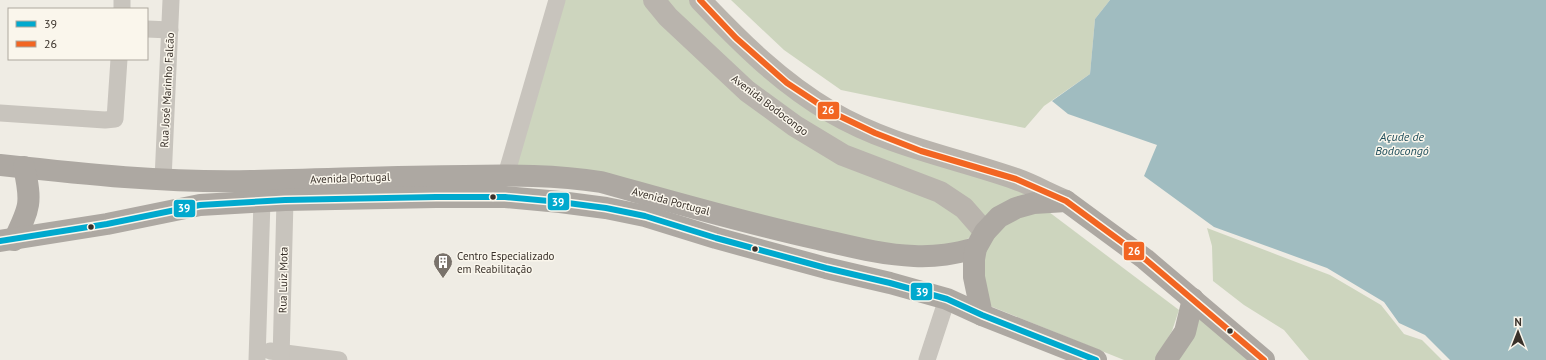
<svg xmlns="http://www.w3.org/2000/svg" width="1546" height="360" viewBox="0 0 1546 360" font-family="'PT Sans',sans-serif">
<style>
.green{fill:#cdd5be}
.water{fill:#a0bcc0}
.lines{fill:none;stroke-linecap:round;stroke-linejoin:round}
.street{stroke:#c8c4bd;stroke-width:17}
.secondary{stroke:#b9b4ad;stroke-width:22}
.primary{stroke:#ada8a2;stroke-width:22}
.bus-1-casing{stroke:#faf6ec;stroke-width:9}
.bus-2-casing{stroke:#faf6ec;stroke-width:9}
.bus-1{stroke:#00a9ce;stroke-width:6}
.bus-2{stroke:#f26522;stroke-width:6}
.bus-dot{fill:#39312a;stroke:#faf6ec;stroke-width:1.5}
.labels{text-anchor:middle;stroke-width:3;stroke-linejoin:round;paint-order:stroke}
.street-label{font-size:11px;fill:#39312a;stroke:#faf6ec}
.poi-label{font-size:11px;fill:#39312a;stroke:#faf6ec;text-anchor:start}
.water-label{font-size:12px;font-style:italic;fill:#1f4e5b;stroke:#faf6ec}
.line-badge{stroke:#faf6ec;stroke-width:1.5}
.badge-label{font-size:11px;text-anchor:middle;font-weight:bold;fill:#fff}
</style>
<rect width="100%" height="100%" fill="#efece4"/>
<g class="green">
<polygon points="564,0 647,0 752,102 937,195 977,231 955,249 907,249 514,167"/>
<polygon points="663,0 694,0 779,86 1025,194 983,219 849,151 768,100"/>
<polygon points="731,0 1110,0 1095,19 1090,74 1044,106 1025,128 841,90 784,50"/>
<polygon points="1022,212 1049,212 1179,310 1172,331 1155,360 1124,360 990,306 981,269 986,248 999,226"/>
<polygon points="1207,228 1330,275 1381,305 1404,334 1422,340 1442,360 1309,360 1284,330 1244,305 1213,281 1212,246"/>
<polygon points="1194,310 1257,360 1173,360"/>
</g>
<polygon class="water" points="1110,0 1546,0 1546,360 1450,360 1425,335 1399,323 1384,302 1327,268 1214,227 1144,176 1157,145 1068,114 1052,101 1090,74 1095,19"/>
<g class="lines">
<g class="street">
<polyline points="122,9 122,0"/>
<polyline points="147,29 170,30"/>
<polyline points="0,113 105,120 115,119 119,59"/>
<polyline points="506,175 557,0"/>
<polyline points="163,180 171,0"/>
<polyline points="270,351 339,360"/>
<polyline points="257,360 262,201"/>
<polyline points="281,360 285,200"/>
<polyline points="927,360 947,299"/>
</g>
<g class="secondary">
<polyline points="654,0 668,17 747,91 795,126 843,155 940,192 964,208 985,232"/>
<path d="M 700,0 C 740,42 780,82 831,112 C 889,146 953,157 1016,179 C 1033,185 1049,194 1066,201"/>
</g>
<g class="primary">
<path d="M 0,165 C 83,174 167,183 251,181 C 322,180 394,176 465,176 C 511,175 556,175 601,182 C 673,202 745,223 818,239 C 849,246 882,255 914,256 C 937,257 954,254 976,248"/>
<path d="M 14,240 C 30,207 32,203 24,167"/>
<polyline points="0,241 107,224 200,205 285,200 436,197 505,197 560,202 606,208 645,216 716,238 826,268 890,283 947,299 982,315 1096,360"/>
<polyline points="982,315 974,277 974,259 976,248 985,232 999,217 1016,208 1034,203 1066,201 1145,259 1264,360"/>
<polyline points="1166,360 1185,332 1193,299"/>
</g>
<g class="bus-1-casing">
<polyline id="bus-1" points="0,241 107,224 200,205 285,200 436,197 505,197 560,202 606,208 645,216 716,238 826,268 890,283 947,299 982,315 1096,360"/>
</g>
<g class="bus-2-casing">
<polyline id="bus-2" points="700,0 736,38 787,83 831,112 875,133 921,151 1016,179 1066,201 1145,259 1264,360"/>
</g>
<use href="#bus-1" class="bus-1"/>
<use href="#bus-2" class="bus-2"/>
</g>
<defs>
<g id="building-pin" transform="scale(1)"><path d="M0 17L-7.5 6A9.5 9.5 0 1 1 7.5 6Z" fill="#79726b" stroke="#faf6ec"/><path d="M-4-6H4V6H1V3H-1V6H-4ZM-2.5-4.3h1.7v1.8h-1.7ZM.8-4.3h1.7v1.8H.8ZM-2.5-1h1.7V.8h-1.7ZM.8-1h1.7V.8H.8Z" fill="#fff"/></g>
</defs>
<g fill-rule="evenodd">
<use href="#building-pin" x="443" y="262"/>
</g>
<g class="bus-dot">
<circle cx="493" cy="197" r="3.5"/>
<circle cx="91" cy="227" r="3.5"/>
<circle cx="755" cy="249" r="3.5"/>
<circle cx="1230" cy="331" r="3.5"/>
</g>
<g class="labels">
<g class="street-label">
<text transform="translate(167 90) rotate(-87)" y="4">Rua José Marinho Falcão</text>
<text transform="translate(770 105) rotate(37)" y="4">Avenida Bodocongo</text>
<text transform="translate(350 178) rotate(-2)" y="4">Avenida Portugal</text>
<text transform="translate(671 201) rotate(15)" y="4">Avenida Portugal</text>
<text transform="translate(283 280) rotate(-89)" y="4">Rua Luiz Mota</text>
</g>
<g class="poi-label">
<text x="457" y="260">Centro Especializado<tspan x="457" dy="13">em Reabilitação</tspan></text>
</g>
<g class="water-label">
<text x="1402" y="141">Açude de<tspan x="1402" dy="14">Bodocongó</tspan></text>
</g>
</g>
<g class="line-badge">
<rect x="817" y="101" width="23" height="19" rx="4" fill="#f26522"/>
<rect x="547" y="192" width="23" height="19" rx="4" fill="#00a9ce"/>
<rect x="173" y="199" width="23" height="19" rx="4" fill="#00a9ce"/>
<rect x="1123" y="241" width="22" height="20" rx="4" fill="#f26522"/>
<rect x="910" y="282" width="23" height="19" rx="4" fill="#00a9ce"/>
</g>
<g class="badge-label">
<text x="828" y="114">26</text>
<text x="558" y="206">39</text>
<text x="184" y="212">39</text>
<text x="1134" y="255">26</text>
<text x="922" y="296">39</text>
</g>
<rect x="8" y="8" width="140" height="52" fill="#faf6ec" stroke="#ada79e"/>
<rect x="16" y="21" width="20" height="6" fill="#00a9ce" stroke="#ada79e"/>
<text x="44" y="28" font-size="12" fill="#39312a">39</text>
<rect x="16" y="41" width="20" height="6" fill="#f26522" stroke="#ada79e"/>
<text x="44" y="48" font-size="12" fill="#39312a">26</text>
<g transform="translate(1518 332)" stroke="#faf6ec" stroke-width="3" paint-order="stroke">
<path d="M0-3L7 15L0 10L-7 15Z" fill="#39312a"/>
<text y="-6" font-size="11" font-weight="bold" text-anchor="middle" fill="#39312a">N</text>
</g>
</svg>
